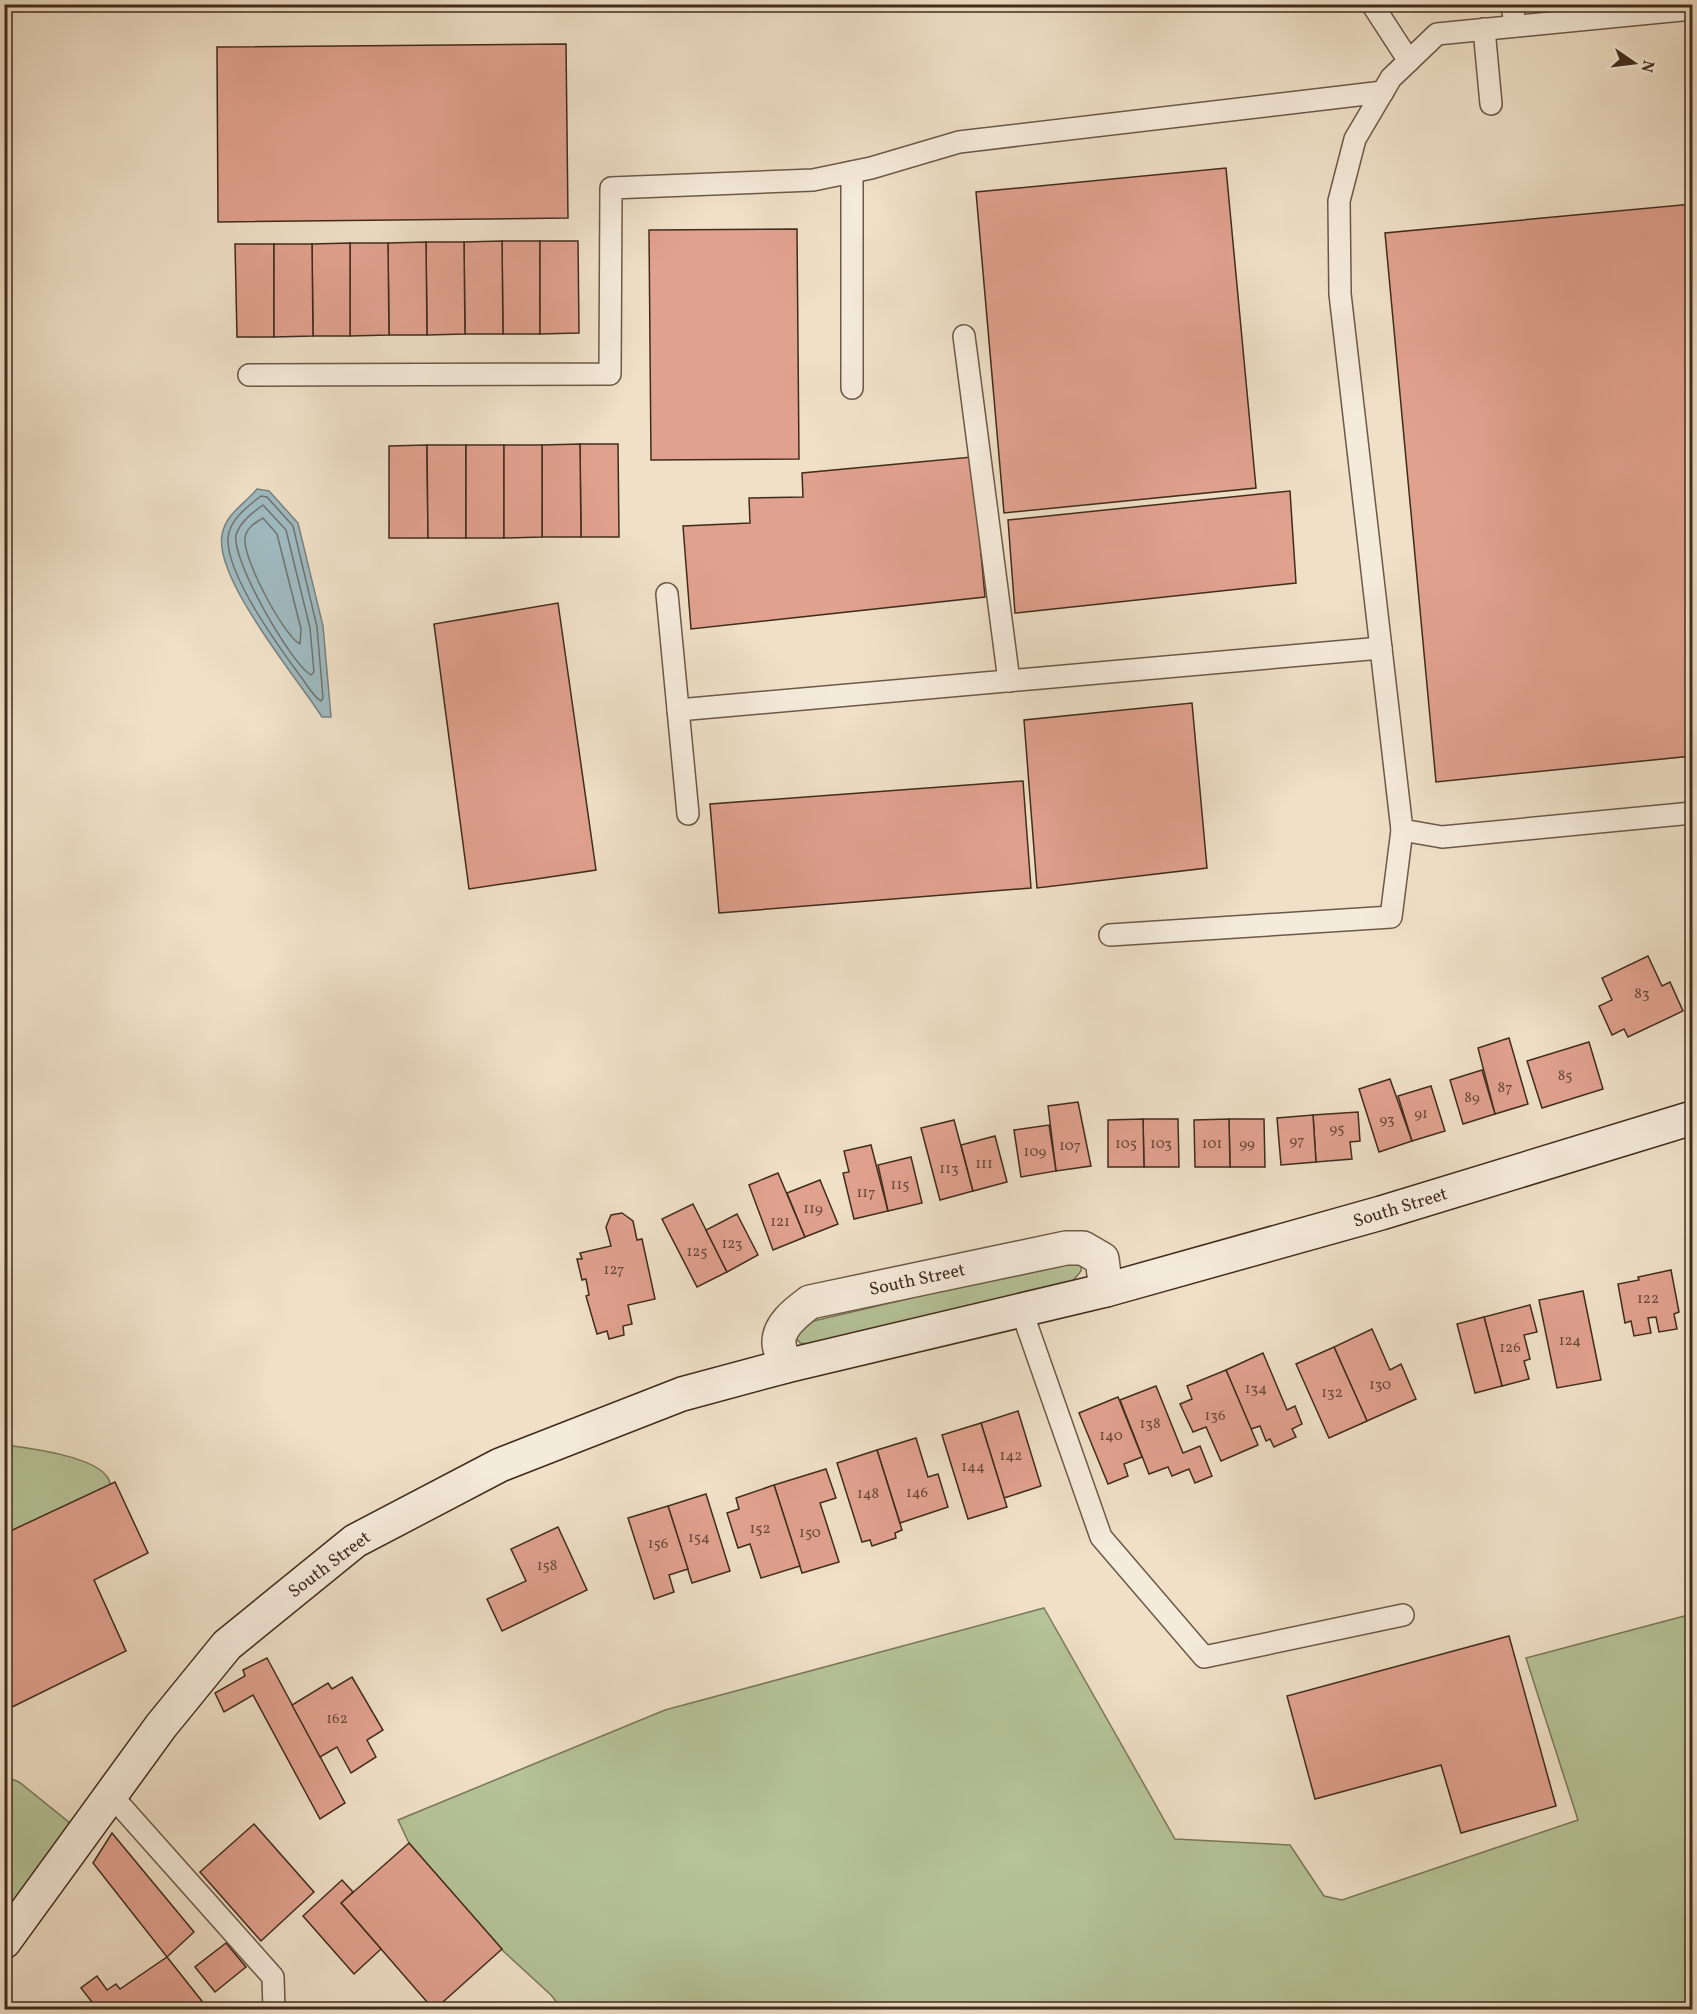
<svg xmlns="http://www.w3.org/2000/svg" width="1697" height="2014" viewBox="0 0 1697 2014" font-family="Vollkorn,serif">
<style>
.green{fill:#b5c398;stroke:#7b785a;stroke-width:1.5}
.water{fill:#9fbac0;stroke:#79817e;stroke-width:1.5}
.lines{fill:none;stroke-linecap:round;stroke-linejoin:round}
.shore{stroke:#70736e;stroke-width:1.5}
.building{fill:#e1a18f;stroke:#412c1c;stroke-width:1.5}
.lane-casing{stroke:#6c5947;stroke-width:24}
.street-casing{stroke:#6c5947;stroke-width:36}
.secondary-casing{stroke:#412c1c;stroke-width:36}
.lane{stroke:#f5ebdb;stroke-width:21}
.street{stroke:#f5ebdb;stroke-width:33}
.secondary{stroke:#f5ebdb;stroke-width:33}
.labels{text-anchor:middle;stroke-width:4.5;stroke-linejoin:round;paint-order:stroke}
.number-label{font-size:15px;fill:#694939}
.street-label{font-size:18px;fill:#412c1c;stroke:#f5ebdb}
</style>
<rect width="100%" height="100%" fill="#efe0c7"/>
<filter id="stains"><feTurbulence type="fractalNoise" baseFrequency=".00333" numOctaves="4"/><feColorMatrix values="0 0 0 0 .2 0 0 0 0 .09 0 0 0 0 .02 0 0 0 .5 -.17"/></filter>
<radialGradient id="worn" r=".72"><stop offset=".6" stop-color="#630" stop-opacity="0"/><stop offset="1" stop-color="#630" stop-opacity=".3"/></radialGradient>
<g class="green">
<polygon points="1073,1260 1081,1266 1081,1271 1072,1282 808,1344 800,1343 796,1338 805,1323"/>
<path d="M 5,1445 C 28,1448 95,1456 108,1478 C 111,1483 111,1491 113,1497 L 5,1548 Z"/>
<polygon points="1044,1608 1175,1839 1290,1845 1324,1896 1342,1900 1578,1820 1526,1658 1692,1614 1692,2009 562,2009 551,1995 501,1949 409,1843 398,1820 665,1710"/>
<polygon points="4,1776 19,1782 76,1828 19,1906 5,1895"/>
</g>
<path class="water" d="M 257,489 L 269,491 L 298,523 L 323,626 L 331,717 L 322,717 C 298,679 214,579 222,535 C 226,513 244,505 257,489 Z"/>
<g class="lines">
<g class="shore">
<path d="M 261,496 L 267,497 L 293,526 L 317,627 L 323,698 L 321,701 C 312,696 305,681 298,673 C 277,644 226,574 228,538 C 229,520 248,506 261,496 Z"/>
<path d="M 263,505 L 286,530 L 310,628 L 314,672 L 311,675 C 291,664 231,559 236,535 C 240,522 252,513 263,505 Z"/>
<path d="M 263,518 L 277,534 L 301,629 L 300,644 C 283,635 242,557 245,538 C 246,528 255,523 263,518 Z"/>
</g>
</g>
<g class="building">
<polygon points="566,44 568,218 218,222 217,47"/>
<polygon points="1226,168 1256,488 1004,513 976,192"/>
<polygon points="1692,204 1692,756 1436,782 1385,233"/>
<polygon points="797,229 799,459 651,460 649,230"/>
<polygon points="502,241 540,241 540,334 503,334"/>
<polygon points="502,241 503,334 465,334 464,242"/>
<polygon points="540,241 578,241 579,333 540,334"/>
<polygon points="426,242 464,242 465,334 427,335"/>
<polygon points="426,242 427,335 389,335 388,243"/>
<polygon points="350,243 388,243 389,335 350,336"/>
<polygon points="350,243 350,336 313,336 312,244"/>
<polygon points="235,244 274,244 274,337 237,337"/>
<polygon points="274,244 312,244 313,336 274,337"/>
<polygon points="580,444 618,444 619,537 581,537"/>
<polygon points="580,444 581,537 542,537 542,445"/>
<polygon points="427,445 428,538 389,538 389,446"/>
<polygon points="427,445 466,445 466,538 428,538"/>
<rect x="466" y="445" width="38" height="93"/>
<polygon points="504,445 542,445 542,537 504,538"/>
<polygon points="972,457 985,597 691,629 683,526 750,523 749,498 803,497 802,473"/>
<polygon points="1290,491 1296,583 1015,613 1008,520"/>
<polygon points="558,603 596,870 469,889 434,624"/>
<polygon points="1192,703 1207,868 1037,888 1024,720"/>
<polygon points="1023,781 1031,888 719,913 710,804"/>
<polygon points="1648,956 1662,986 1670,982 1683,1011 1628,1037 1624,1029 1612,1035 1599,1006 1612,1000 1602,978"/>
<polygon points="1509,1038 1528,1104 1495,1114 1478,1048"/>
<polygon points="1589,1042 1603,1089 1542,1108 1527,1061"/>
<polygon points="1482,1070 1495,1114 1463,1124 1450,1080"/>
<polygon points="1390,1079 1412,1141 1379,1152 1359,1089"/>
<polygon points="1431,1086 1445,1131 1412,1141 1398,1096"/>
<polygon points="1078,1102 1091,1166 1056,1171 1048,1106"/>
<polygon points="1358,1112 1360,1141 1350,1142 1352,1159 1316,1162 1313,1115"/>
<polygon points="1313,1115 1316,1162 1281,1165 1277,1118"/>
<polygon points="1143,1119 1178,1119 1179,1167 1144,1167"/>
<polygon points="1143,1119 1144,1167 1108,1167 1108,1120"/>
<polygon points="1229,1119 1264,1119 1265,1167 1230,1167"/>
<polygon points="1229,1119 1230,1167 1195,1167 1194,1120"/>
<polygon points="954,1120 973,1191 940,1200 921,1128"/>
<polygon points="1049,1125 1056,1171 1021,1177 1014,1130"/>
<polygon points="995,1136 1007,1182 973,1191 961,1145"/>
<polygon points="871,1145 888,1211 854,1219 843,1173 849,1172 844,1151"/>
<polygon points="911,1157 922,1203 888,1211 878,1165"/>
<polygon points="778,1173 805,1237 773,1250 749,1185"/>
<polygon points="820,1180 838,1224 805,1237 787,1193"/>
<polygon points="693,1204 727,1272 697,1287 662,1219"/>
<polygon points="622,1213 633,1221 637,1240 642,1239 655,1299 628,1305 632,1324 623,1326 624,1335 609,1339 607,1331 597,1334 586,1296 589,1295 586,1279 582,1280 577,1259 582,1259 580,1253 611,1246 606,1227 611,1215"/>
<polygon points="737,1214 758,1255 727,1272 706,1230"/>
<polygon points="1671,1270 1679,1312 1674,1314 1677,1329 1659,1332 1656,1317 1648,1318 1651,1333 1634,1336 1631,1321 1625,1323 1618,1284 1639,1280 1638,1277"/>
<polygon points="1583,1291 1601,1380 1557,1388 1539,1300"/>
<polygon points="1530,1305 1537,1332 1524,1335 1530,1359 1524,1361 1529,1379 1502,1386 1484,1317"/>
<polygon points="1484,1317 1502,1386 1475,1393 1457,1324"/>
<polygon points="1372,1329 1390,1370 1401,1364 1416,1399 1367,1421 1334,1347"/>
<polygon points="1334,1347 1367,1421 1329,1438 1296,1364"/>
<polygon points="1263,1353 1287,1410 1295,1406 1302,1424 1292,1429 1296,1437 1274,1447 1270,1439 1266,1441 1260,1426 1251,1429 1226,1370"/>
<polygon points="1226,1370 1258,1445 1221,1461 1206,1427 1193,1432 1180,1404 1192,1399 1187,1386"/>
<polygon points="1156,1386 1183,1453 1200,1446 1212,1476 1195,1483 1189,1469 1172,1476 1168,1467 1149,1474 1120,1400"/>
<polygon points="1118,1397 1142,1457 1124,1464 1128,1476 1108,1484 1079,1413"/>
<polygon points="1018,1411 1041,1486 1004,1498 981,1423"/>
<polygon points="981,1423 1007,1507 968,1519 942,1435"/>
<polygon points="916,1438 928,1477 938,1474 948,1507 900,1523 877,1450"/>
<polygon points="877,1450 902,1530 895,1533 896,1538 872,1546 870,1540 862,1542 837,1463"/>
<polygon points="826,1469 836,1498 820,1503 839,1562 802,1573 774,1485"/>
<polygon points="115,1482 148,1553 94,1580 126,1651 4,1711 4,1534"/>
<polygon points="774,1485 800,1566 761,1578 750,1544 738,1548 727,1513 739,1509 736,1498"/>
<polygon points="706,1494 730,1571 692,1583 668,1506"/>
<polygon points="668,1506 688,1569 669,1575 674,1592 654,1599 628,1518"/>
<polygon points="558,1527 587,1590 502,1631 487,1599 526,1581 511,1549"/>
<polygon points="1509,1636 1556,1806 1461,1833 1441,1765 1315,1799 1287,1696"/>
<polygon points="267,1658 345,1803 320,1819 253,1695 224,1712 215,1693 245,1676 243,1670"/>
<polygon points="352,1677 383,1730 367,1740 376,1757 351,1773 337,1747 320,1757 292,1705 328,1683 332,1689"/>
<polygon points="254,1824 314,1892 261,1941 200,1872"/>
<polygon points="112,1833 194,1932 167,1957 93,1863"/>
<polygon points="409,1843 502,1949 434,2010 341,1903"/>
<polygon points="342,1880 353,1892 341,1903 381,1949 354,1974 303,1916"/>
<polygon points="226,1943 246,1967 215,1992 195,1967"/>
<polygon points="167,1957 209,2010 87,2010 85,2007 92,2002 81,1988 97,1976 107,1990 116,1984 120,1989"/>
</g>
<g class="lines">
<g class="lane-casing">
<g id="lane">
<polyline points="1372,4 1409,61"/>
<polyline points="1512,4 1515,26"/>
<polyline points="1692,9 1437,34 1391,78 1355,139 1339,201 1340,294 1402,830 1442,837 1692,813"/>
<polyline points="1484,29 1491,104"/>
<polyline points="852,172 852,388"/>
<polyline points="964,336 1009,681"/>
<polyline points="249,375 610,374 611,188 813,180 871,168 959,142 1383,92"/>
<polyline points="667,594 688,814"/>
<polyline points="678,710 1381,648"/>
<polyline points="1110,935 1391,917 1402,830"/>
<polyline points="1021,1309 1101,1537 1204,1657 1403,1615"/>
<polyline points="111,1795 273,1977 274,2010"/>
</g>
</g>
<g class="street-casing">
<path id="street" d="M 786,1366 C 784,1359 779,1350 779,1343 C 778,1325 798,1311 810,1302 L 1066,1248 L 1083,1248 L 1102,1259 L 1106,1290"/>
</g>
<g class="secondary-casing">
<polyline id="secondary" points="4,1942 161,1726 227,1645 355,1541 500,1465 682,1394 786,1366 1106,1290 1381,1213 1692,1118"/>
</g>
<use href="#lane" class="lane"/>
<use href="#street" class="street"/>
<use href="#secondary" class="secondary"/>
</g>
<g class="labels">
<g class="number-label">
<text x="1642" y="998">83</text>
<text x="1565" y="1080">85</text>
<text x="1505" y="1092">87</text>
<text x="1472" y="1102">89</text>
<text x="1421" y="1118">91</text>
<text x="1387" y="1124">93</text>
<text x="1337" y="1133">95</text>
<text x="1297" y="1145">97</text>
<text x="1126" y="1148">105</text>
<text x="1161" y="1148">103</text>
<text x="1212" y="1148">101</text>
<text x="1247" y="1148">99</text>
<text x="1070" y="1150">107</text>
<text x="1035" y="1156">109</text>
<text x="984" y="1168">111</text>
<text x="949" y="1173">113</text>
<text x="900" y="1189">115</text>
<text x="866" y="1197">117</text>
<text x="813" y="1213">119</text>
<text x="780" y="1226">121</text>
<text x="732" y="1248">123</text>
<text x="697" y="1256">125</text>
<text x="614" y="1274">127</text>
<text x="1648" y="1303">122</text>
<text x="1570" y="1345">124</text>
<text x="1510" y="1352">126</text>
<text x="1380" y="1389">130</text>
<text x="1256" y="1393">134</text>
<text x="1332" y="1397">132</text>
<text x="1215" y="1420">136</text>
<text x="1150" y="1428">138</text>
<text x="1111" y="1440">140</text>
<text x="1011" y="1460">142</text>
<text x="973" y="1471">144</text>
<text x="917" y="1497">146</text>
<text x="868" y="1498">148</text>
<text x="760" y="1533">152</text>
<text x="810" y="1537">150</text>
<text x="699" y="1542">154</text>
<text x="658" y="1548">156</text>
<text x="547" y="1570">158</text>
<text x="337" y="1723">162</text>
</g>
<g class="street-label">
<text transform="translate(1400 1207) rotate(-17)" y="6">South Street</text>
<text transform="translate(917 1279) rotate(-12)" y="6">South Street</text>
<text transform="translate(329 1564) rotate(-37)" y="6">South Street</text>
</g>
</g>
<rect width="1697" height="2014" fill="none" stroke="#efe0c7" stroke-width="24"/>
<rect x="6" y="6" width="1685" height="2002" fill="none" stroke="#412c1c" stroke-width="3"/>
<rect x="12" y="12" width="1673" height="1990" fill="none" stroke="#412c1c" stroke-width="1.5"/>
<g transform="translate(1634 63) rotate(104)" stroke="#f5ebdb" stroke-width="4.5" paint-order="stroke">
<path d="M0-4.5L10 22L0 15L-10 22Z" fill="#412c1c"/>
<text y="-9" font-size="16" font-weight="bold" text-anchor="middle" fill="#412c1c">N</text>
</g>
<rect width="100%" height="100%" filter="url(#stains)"/>
<rect width="100%" height="100%" fill="url(#worn)"/>
</svg>
